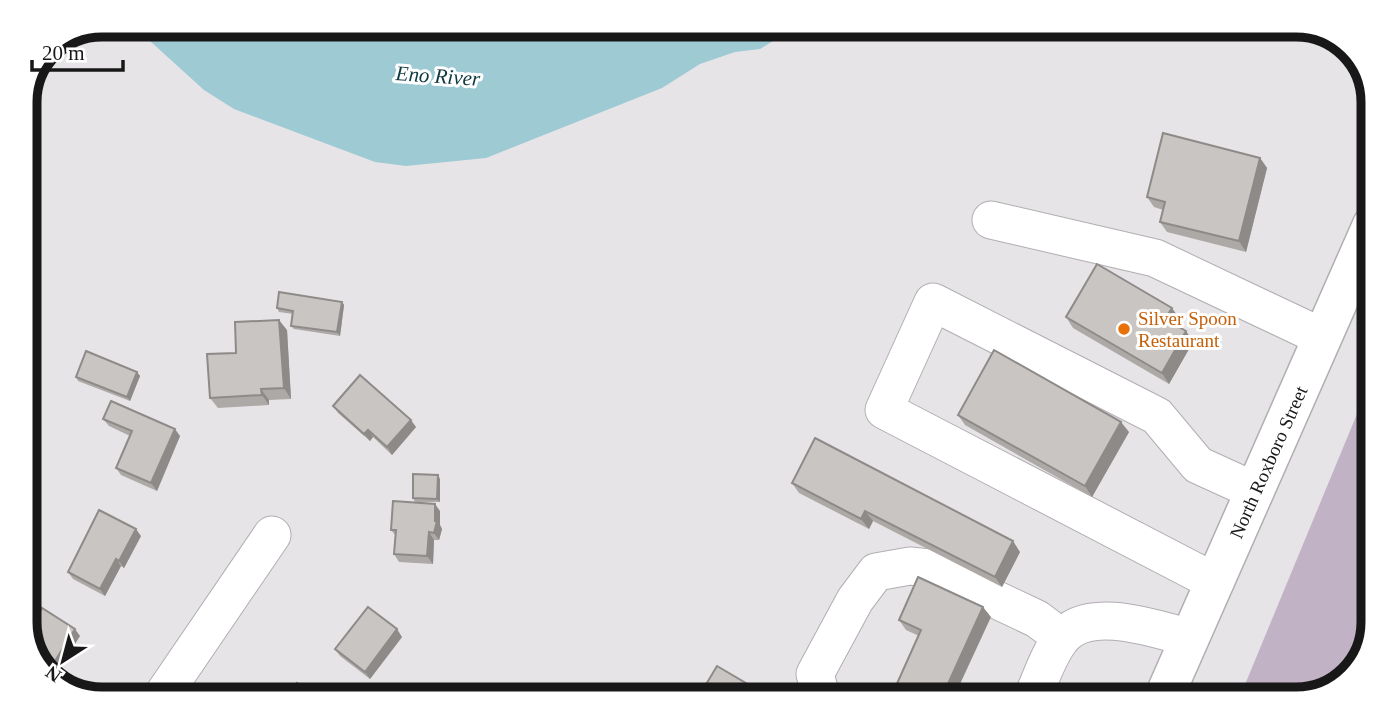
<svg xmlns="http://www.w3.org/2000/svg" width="1398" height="724" viewBox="0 0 1398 724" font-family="Georgia,serif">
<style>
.green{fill:#c1b3c5}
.water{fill:#9dcad3}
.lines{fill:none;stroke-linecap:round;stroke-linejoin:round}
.minor-casing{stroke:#b1aeb2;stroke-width:39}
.highway-casing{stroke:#b1aeb2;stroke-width:41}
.minor{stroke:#fff;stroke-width:37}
.highway{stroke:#fff;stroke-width:38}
.wall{fill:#ada9a7}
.shaded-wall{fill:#8d8a88}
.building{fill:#c9c5c2;stroke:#8d8a88;stroke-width:2}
.food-dot{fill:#e8710a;stroke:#fff;stroke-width:2.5}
.labels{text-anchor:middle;stroke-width:6;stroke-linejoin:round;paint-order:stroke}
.food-label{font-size:19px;fill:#c56008;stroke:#fff;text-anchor:start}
.street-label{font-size:19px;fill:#191819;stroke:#fff}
.water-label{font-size:21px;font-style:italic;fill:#0e3940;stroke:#fff}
.rim{fill:none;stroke:#191819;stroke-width:9}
</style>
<rect width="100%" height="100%" fill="#e7e4e8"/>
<polygon class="green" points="1369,385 1365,657 1339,687 1297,699 1239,699"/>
<polygon class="water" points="142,25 319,26 333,31 436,39 475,27 793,29 760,49 735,52 700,64 662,88 486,158 406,166 375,162 234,109 204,90 150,41"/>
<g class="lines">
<g class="minor-casing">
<g id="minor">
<polyline points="991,220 1155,258 1322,337"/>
<polyline points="1215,582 884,410 933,302 1157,416 1198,465 1255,491"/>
<polyline points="165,692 272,535"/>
<polyline points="821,696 815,674 855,600 876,572 910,566 929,568 1037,619 1061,637"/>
<path d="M 1032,698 C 1041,679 1048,655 1061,639 C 1087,604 1156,629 1190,638"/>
</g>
</g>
<g class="highway-casing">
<polyline id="highway" points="1163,699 1372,225"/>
</g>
<use href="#minor" class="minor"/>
<use href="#highway" class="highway"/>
</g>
<g class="wall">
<polygon points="25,150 40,179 25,186"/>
<polygon points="1260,158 1267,168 1246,252 1167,232 1160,222 1163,210 1154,207 1147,197"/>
<polygon points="342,302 344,305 340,336 294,329 291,326 293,314 279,312 277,308"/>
<polygon points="1066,317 1179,318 1175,325 1186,331 1193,342 1169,384 1073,328"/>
<polygon points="287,330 291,399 269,400 269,405 218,408 210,398 236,353"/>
<polygon points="137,372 140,376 130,401 78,381 76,377"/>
<polygon points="333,406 416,427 392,455 373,437 370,441 338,413"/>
<polygon points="958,415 1129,432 1092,497 965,425"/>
<polygon points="103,419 180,436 157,491 121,475 116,468 130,436 109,426"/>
<polygon points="440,479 440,502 415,502 413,498"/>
<polygon points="792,483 1020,552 1002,587 873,521 869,529 799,493"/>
<polygon points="440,511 440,525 442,529 439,540 434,540 433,564 399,562 394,554 396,536 391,530"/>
<polygon points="141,536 124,568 121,566 105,596 73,579 68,572"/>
<polygon points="991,617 919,636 906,630 899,620"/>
<polygon points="402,637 370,679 340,656 335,649"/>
</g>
<g class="shaded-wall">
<polygon points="25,150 26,151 40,179 35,171"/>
<polygon points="1260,158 1267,168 1246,252 1239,241"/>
<polygon points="342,302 344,305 340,336 337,332"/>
<polygon points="1172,308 1179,318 1172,330 1165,319"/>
<polygon points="279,320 287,330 291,399 284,388"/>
<polygon points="1186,331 1193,342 1169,384 1162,373"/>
<polygon points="137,372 140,376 130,401 127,397"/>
<polygon points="261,389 269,400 269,405 262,395"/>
<polygon points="411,420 416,427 392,455 387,447"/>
<polygon points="1121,422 1129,432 1092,497 1085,486"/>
<polygon points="175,429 180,436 157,491 151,483"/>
<polygon points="368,430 373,437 370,441 364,434"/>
<polygon points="438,475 440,479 440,502 437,499"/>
<polygon points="435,504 440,511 440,525 442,529 439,540 434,533"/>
<polygon points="865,511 873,521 869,529 861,519"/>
<polygon points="136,529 141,536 124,568 119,561"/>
<polygon points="429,532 434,540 433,564 427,556"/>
<polygon points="1013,541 1020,552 1002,587 995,577"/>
<polygon points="116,559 121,566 105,596 100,589"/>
<polygon points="983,607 991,617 954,697 942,697"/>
<polygon points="75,629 80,636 53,679 48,672"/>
<polygon points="397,629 402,637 370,679 365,672"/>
</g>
<g class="building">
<polygon points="1163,133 1260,158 1239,241 1160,222 1165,202 1147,197"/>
<polygon points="25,152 35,171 25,176"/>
<polygon points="1097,264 1172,308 1165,319 1186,331 1162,373 1066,317"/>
<polygon points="279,292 342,302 337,332 291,326 293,311 277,308"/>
<polygon points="279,320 284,388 261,389 262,395 210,398 207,354 236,353 235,322"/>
<polygon points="994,350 1121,422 1085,486 958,415"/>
<polygon points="86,351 137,372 127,397 76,377"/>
<polygon points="360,375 411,420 387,447 368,430 364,434 333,406"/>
<polygon points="111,401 175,429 151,483 116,468 132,431 103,419"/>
<polygon points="815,438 1013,541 995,577 865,511 861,519 792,483"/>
<polygon points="413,474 438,475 437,499 413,498"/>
<polygon points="393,501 435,504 435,521 437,521 434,533 429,532 427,556 394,554 396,530 391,530"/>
<polygon points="99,510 136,529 119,561 116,559 100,589 68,572"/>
<polygon points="918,577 983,607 942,697 891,697 921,630 899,620"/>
<polygon points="25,607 38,616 42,608 75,629 48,672 37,665 27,633 28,630 25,628"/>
<polygon points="368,607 397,629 365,672 335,649"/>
<polygon points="717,666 768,696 699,696"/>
<polygon points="297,683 311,693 290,693"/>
</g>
<circle class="food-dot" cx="1124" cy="329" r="7"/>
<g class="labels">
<g class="food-label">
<text x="1138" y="325">Silver Spoon<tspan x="1138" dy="22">Restaurant</tspan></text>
</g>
<g class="street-label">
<text transform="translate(1268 462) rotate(-66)" y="7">North Roxboro Street</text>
</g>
<g class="water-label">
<text transform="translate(438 76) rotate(4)" y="7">Eno River</text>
</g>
</g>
<path d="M0 0H1398V724H0ZM102 37H1296A65 65 0 0 1 1361 102V622A65 65 0 0 1 1296 687H102A65 65 0 0 1 37 622V102A65 65 0 0 1 102 37Z" fill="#fff" fill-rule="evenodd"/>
<path class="rim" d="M102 37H1296A65 65 0 0 1 1361 102V622A65 65 0 0 1 1296 687H102A65 65 0 0 1 37 622V102A65 65 0 0 1 102 37Z"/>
<g transform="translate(63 661) rotate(216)" stroke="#ffffff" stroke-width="5" paint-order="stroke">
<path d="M0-5L12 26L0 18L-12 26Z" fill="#191819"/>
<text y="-10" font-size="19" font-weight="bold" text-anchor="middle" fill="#191819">N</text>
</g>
<path d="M32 60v10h91v-10" fill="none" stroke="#191819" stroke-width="3.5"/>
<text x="42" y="60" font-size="21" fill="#191819" stroke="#ffffff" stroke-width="5" paint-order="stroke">20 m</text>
</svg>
